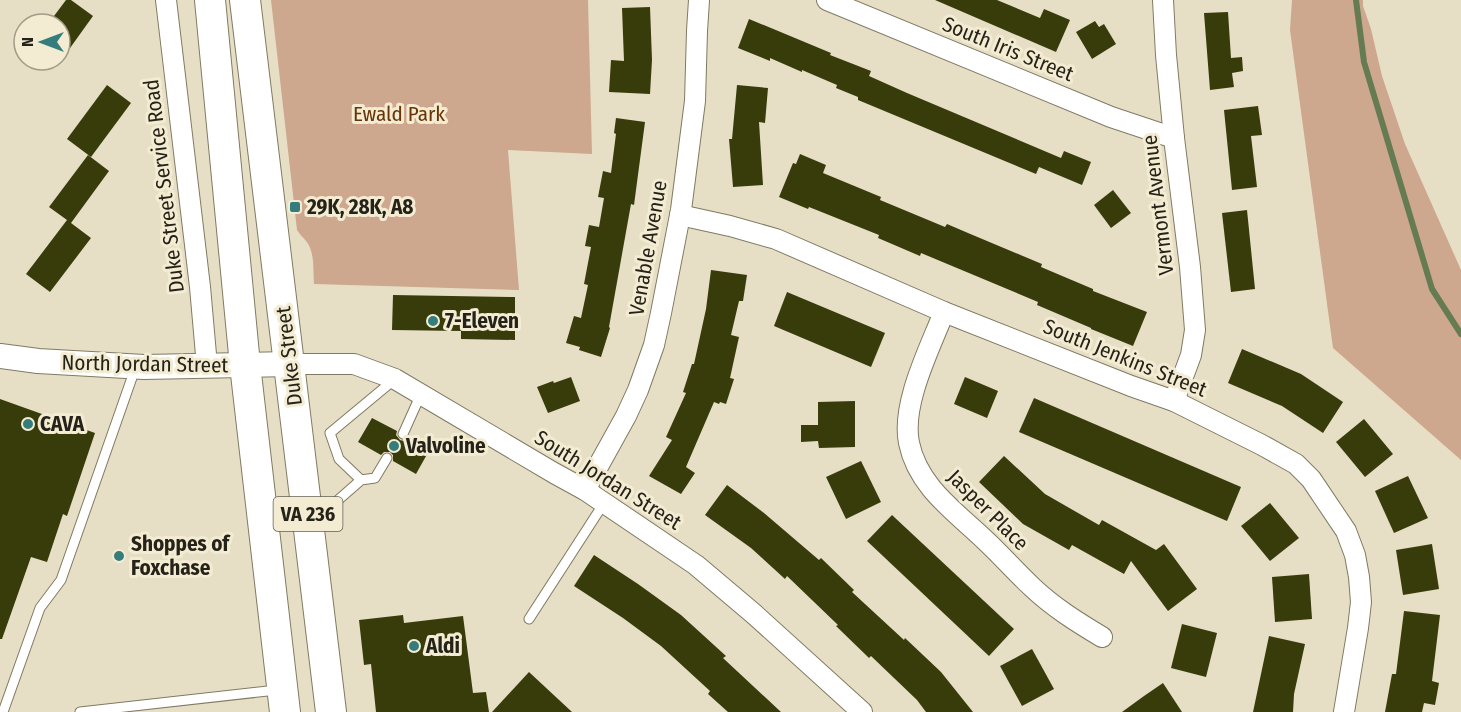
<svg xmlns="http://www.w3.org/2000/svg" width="1461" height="712" viewBox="0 0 1461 712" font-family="'Fira Sans Condensed',sans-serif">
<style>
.green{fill:#cda78e}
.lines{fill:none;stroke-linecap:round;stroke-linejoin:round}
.stream{stroke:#657b52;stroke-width:6}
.building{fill:#383c0b}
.service-casing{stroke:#807a63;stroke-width:11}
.minor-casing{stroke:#807a63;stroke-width:22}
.tertiary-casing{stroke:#807a63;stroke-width:26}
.primary-casing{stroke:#807a63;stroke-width:32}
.service{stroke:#fff;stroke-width:9}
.minor{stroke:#fff;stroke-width:20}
.tertiary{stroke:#fff;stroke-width:24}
.primary{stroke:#fff;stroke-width:30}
.poi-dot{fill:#347d7c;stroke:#f3ecd2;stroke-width:2}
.labels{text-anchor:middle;stroke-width:6;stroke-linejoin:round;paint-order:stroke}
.shield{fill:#f3ecd2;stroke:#635f50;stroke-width:1.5}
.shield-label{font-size:20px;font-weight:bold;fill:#252219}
.street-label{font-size:21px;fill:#252219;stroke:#f3ecd2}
.park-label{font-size:21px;fill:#683405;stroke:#f3ecd2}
.poi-label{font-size:21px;font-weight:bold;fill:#252219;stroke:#f3ecd2;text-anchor:start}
</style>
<rect width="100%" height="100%" fill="#e6dfc5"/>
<g class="green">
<path d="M 271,0 L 588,0 L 592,154 L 508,150 L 519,290 L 314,284 C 313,271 315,251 306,241 C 303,237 300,235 297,230 Z"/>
<polygon points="1292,0 1363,0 1363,6 1371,29 1382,76 1405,144 1461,270 1461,460 1333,348 1290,30"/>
</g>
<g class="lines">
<polyline class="stream" points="1356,0 1364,62 1432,289 1461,334"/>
</g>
<g class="building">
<polygon points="66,0 71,0 93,16 60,62 60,24 48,24"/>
<polygon points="935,0 997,0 1040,18 1044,9 1070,20 1056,52"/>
<polygon points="650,7 652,60 650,94 609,92 611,60 624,61 622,8"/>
<polygon points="1228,12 1231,58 1242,57 1243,71 1232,73 1234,87 1210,90 1204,13"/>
<polygon points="749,19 795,38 831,53 830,55 871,71 869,76 907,93 1061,158 1064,151 1091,162 1082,185 1039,167 1036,174 858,100 858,97 836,88 837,85 802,70 802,72 770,58 770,61 738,48"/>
<polygon points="1095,21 1099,27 1104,24 1116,44 1092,59 1076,32"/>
<polygon points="107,85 131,103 91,157 67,139"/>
<polygon points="737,85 768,88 765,123 759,122 763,185 733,187 729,139 732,139"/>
<polygon points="1258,106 1262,135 1251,136 1257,187 1232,190 1224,110"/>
<polygon points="616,118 645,122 634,205 631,204 609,327 610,328 601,357 579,350 580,347 566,343 574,316 581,318 588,285 584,284 591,247 585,246 589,225 599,227 604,198 598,197 603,171 611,173 616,134 614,133"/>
<polygon points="800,154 826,165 823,173 881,197 880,200 945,227 947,224 968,233 1042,264 1041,267 1093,289 1093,291 1147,312 1133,346 1091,329 1091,328 1037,305 1038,302 921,253 920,256 878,238 879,235 809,207 808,209 779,197 793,163 796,164"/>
<polygon points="88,155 109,171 71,223 91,238 50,292 26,274 67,220 49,207"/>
<polygon points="1113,190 1131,213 1111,228 1094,205"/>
<polygon points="1247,210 1255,289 1231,292 1222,213"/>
<polygon points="711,270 747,275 743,301 739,301 731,335 739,337 730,378 734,379 726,404 720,402 719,404 714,402 686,467 695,473 681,494 649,476 672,440 666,437 686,393 683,392 692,364 694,364 706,309"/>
<polygon points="787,292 885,333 871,367 774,326"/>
<polygon points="393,295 515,297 515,340 461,339 461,331 392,330"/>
<polygon points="1242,349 1301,374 1343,402 1323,433 1282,406 1228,383"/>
<polygon points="571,377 580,401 548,413 537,387 553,381 554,383"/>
<polygon points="965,377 998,391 987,418 954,404"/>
<polygon points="1034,398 1241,487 1227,521 1019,432"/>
<polygon points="0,399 95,433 67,516 63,514 47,562 31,557 2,639 0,639"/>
<polygon points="855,401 855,447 819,448 818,441 801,442 801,425 818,425 818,402"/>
<polygon points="372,418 397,431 396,435 400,440 404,441 409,438 430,449 416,474 393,461 393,455 390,452 384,452 381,455 358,442"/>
<polygon points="1364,419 1393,454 1365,477 1336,442"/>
<polygon points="1004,456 1045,494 1099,525 1102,520 1156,550 1164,544 1197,589 1168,611 1131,561 1124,574 1072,545 1069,550 1023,524 979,482"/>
<polygon points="861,461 881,502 846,519 826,477"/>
<polygon points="1408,476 1428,518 1394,533 1375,491"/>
<polygon points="727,485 764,513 819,560 821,558 854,590 852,592 904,640 905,638 941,672 973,712 926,712 917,700 871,656 869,658 836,626 838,625 787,576 785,579 751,548 705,515"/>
<polygon points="1270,503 1299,538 1270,561 1241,526"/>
<polygon points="892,515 1014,629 989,656 867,541"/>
<polygon points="1432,544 1439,589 1403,595 1396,550"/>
<polygon points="594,555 638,584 681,615 726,656 723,658 781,712 728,712 708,694 710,691 661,646 623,618 574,586"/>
<polygon points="1309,574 1312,619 1275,622 1272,577"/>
<polygon points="1404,611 1440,615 1432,681 1439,683 1435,705 1424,703 1422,712 1385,712 1392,674 1396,674"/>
<polygon points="403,615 404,623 463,616 473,693 486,692 489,712 376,712 371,664 364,665 359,620"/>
<polygon points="1182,624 1217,633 1206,677 1171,668"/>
<polygon points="1269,636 1305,644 1294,694 1293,712 1253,712"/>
<polygon points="1032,649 1054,689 1022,706 1000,666"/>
<polygon points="529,672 572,712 492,712"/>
<polygon points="1163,683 1182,712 1122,712 1144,696"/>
</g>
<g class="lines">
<g class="service-casing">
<g id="service">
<polyline points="403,434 421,394"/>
<polyline points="361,480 339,459 330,433 395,379"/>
<polyline points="313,522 361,480 375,478 387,458"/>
<polyline points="529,619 604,503"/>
<polyline points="3,712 40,608 61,580 135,369"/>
<polyline points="80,712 277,690"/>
</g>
</g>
<g class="minor-casing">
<g id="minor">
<polyline points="166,0 200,287 207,366"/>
<polyline points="827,0 1111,117 1174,138"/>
<polyline points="1163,0 1166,55 1174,138 1190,267 1195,330 1191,355 1174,401"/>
<polyline points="680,215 730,226 776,239 944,312 1131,386 1174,401 1262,445 1296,464 1311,479 1346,531 1355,555 1359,577 1361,602 1358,628 1344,712"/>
<path d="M 944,312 C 930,348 901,404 909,443 C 918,487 956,512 986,541 C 1002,556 1016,572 1032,587 C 1053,607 1077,622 1102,637"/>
<polyline points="290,364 354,364 395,379 554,473 585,490 696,565 754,614 862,712"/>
<polyline points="585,490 626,416 638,390 654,345 661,313 681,210 695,101 697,31 699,0"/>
</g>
</g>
<g class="tertiary-casing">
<polyline id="tertiary" points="0,356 38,361 144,367 290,364"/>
</g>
<g class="primary-casing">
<g id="primary">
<polyline points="210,0 245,365 285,712"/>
<polyline points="245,0 331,712"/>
</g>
</g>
<use href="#service" class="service"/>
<use href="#minor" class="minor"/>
<use href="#tertiary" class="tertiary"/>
<use href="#primary" class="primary"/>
</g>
<g class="poi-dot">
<rect x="289" y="201" width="12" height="12" rx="3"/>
<circle cx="433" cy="321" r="6"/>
<circle cx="28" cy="424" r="6"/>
<circle cx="394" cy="446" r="6"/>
<circle cx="119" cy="556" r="6"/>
<circle cx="414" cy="646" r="6"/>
</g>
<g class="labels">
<rect class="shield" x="273.5" y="497" width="69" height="34" rx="4.5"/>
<g class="shield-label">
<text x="308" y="521">VA 236</text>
</g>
<g class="street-label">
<text transform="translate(1008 49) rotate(22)" y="7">South Iris Street</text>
<text transform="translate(164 186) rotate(-97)" y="7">Duke Street Service Road</text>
<text transform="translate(1158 205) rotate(-97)" y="7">Vermont Avenue</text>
<text transform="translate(648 248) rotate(-80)" y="7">Venable Avenue</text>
<text transform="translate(289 356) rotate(-97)" y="7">Duke Street</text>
<text transform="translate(1125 358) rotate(22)" y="7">South Jenkins Street</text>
<text transform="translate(145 364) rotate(1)" y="7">North Jordan Street</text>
<text transform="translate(608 480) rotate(32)" y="7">South Jordan Street</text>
<text transform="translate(988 510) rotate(45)" y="7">Jasper Place</text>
</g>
<g class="park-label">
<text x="399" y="121">Ewald Park</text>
</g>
<g class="poi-label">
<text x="307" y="214">29K, 28K, A8</text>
<text x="445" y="328">7-Eleven</text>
<text x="40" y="431">CAVA</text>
<text x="406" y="453">Valvoline</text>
<text x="131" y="551">Shoppes of<tspan x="131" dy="24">Foxchase</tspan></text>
<text x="426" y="653">Aldi</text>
</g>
</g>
<g transform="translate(42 42) rotate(270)"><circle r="28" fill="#f3ecd2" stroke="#a19b88" stroke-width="1.5"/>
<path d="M0-4.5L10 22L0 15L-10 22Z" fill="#347d7c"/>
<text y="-9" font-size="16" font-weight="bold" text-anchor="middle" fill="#252219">N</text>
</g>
</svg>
